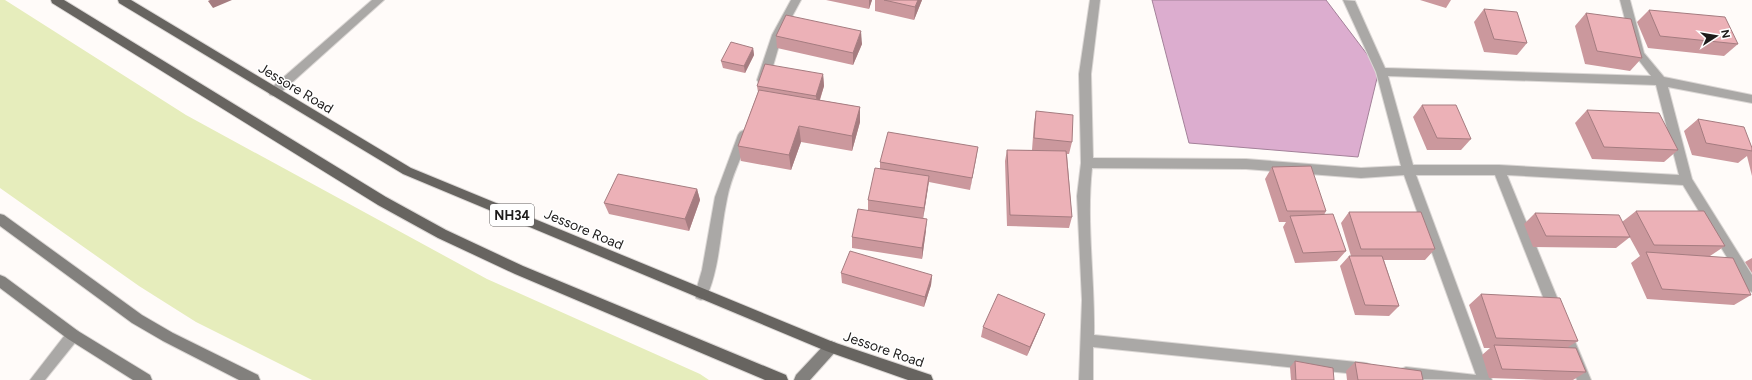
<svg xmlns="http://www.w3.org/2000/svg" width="1752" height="380" viewBox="0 0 1752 380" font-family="Figtree,sans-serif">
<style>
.green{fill:#e6edbc}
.water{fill:#dcadcf;stroke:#a38199}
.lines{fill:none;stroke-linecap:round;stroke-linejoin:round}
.lane-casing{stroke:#dbd7d5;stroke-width:2}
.street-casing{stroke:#dbd7d5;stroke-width:2}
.secondary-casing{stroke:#dbd7d5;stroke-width:2}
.primary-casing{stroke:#dbd7d5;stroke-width:2}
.lane{fill:#aaa8a6;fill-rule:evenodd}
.street{fill:#aaa8a6;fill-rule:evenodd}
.secondary{fill:#82807d;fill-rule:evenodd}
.primary{fill:#676460;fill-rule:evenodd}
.wall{fill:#cb989d}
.shaded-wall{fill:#a57c80}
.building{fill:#ecb1b7;stroke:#a57c80}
.labels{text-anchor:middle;stroke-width:3;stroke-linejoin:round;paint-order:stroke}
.shield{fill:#fff;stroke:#615f5f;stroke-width:1}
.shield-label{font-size:13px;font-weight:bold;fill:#1d1b1a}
.street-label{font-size:14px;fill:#1d1b1a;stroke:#fff}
</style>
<rect width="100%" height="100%" fill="#fffbf9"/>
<polygon class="green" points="0,0 5,0 186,115 487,279 700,374 709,380 312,380 196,322 139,286 0,188"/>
<polygon class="water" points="1152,0 1326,0 1379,70 1358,157 1189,143"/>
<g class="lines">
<g class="lane-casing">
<polygon id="lane" points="73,329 78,331 80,335 78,339 45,380 30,380 68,331"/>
</g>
<g class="street-casing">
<g id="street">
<polygon points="372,0 384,0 278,95 274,96 270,95 268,92 270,89"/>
<polygon points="791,0 801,0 782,35 769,80 767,83 763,84 759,83 757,80 772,35"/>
<path d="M 1090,0 L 1100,0 L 1091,74 L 1093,158 L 1246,159 L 1361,168 L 1401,166 L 1376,72 L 1343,0 L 1355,1 L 1385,68 L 1651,76 L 1634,54 L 1620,0 L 1630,0 L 1644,53 L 1664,77 L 1752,95 L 1752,103 L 1668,87 L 1692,179 L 1752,275 L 1752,292 L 1747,290 L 1683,185 L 1507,175 L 1563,312 L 1561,316 L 1556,318 L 1551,316 L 1549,312 L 1495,175 L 1416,175 L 1492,380 L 1406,379 L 1401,377 L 1399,373 L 1401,369 L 1406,367 L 1476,375 L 1404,175 L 1361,178 L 1246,169 L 1092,168 C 1086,223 1095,279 1094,335 L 1366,363 L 1371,365 L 1373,369 L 1371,373 L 1366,375 L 1093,347 L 1093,380 L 1079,380 L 1082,300 L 1077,196 L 1081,163 L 1079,74 ZM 1388,76 L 1656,85 L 1679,175 L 1499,165 L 1413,165 Z"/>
<path d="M 744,130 L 748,132 L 750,135 C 742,156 731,177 727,199 C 720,231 720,268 706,298 L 701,300 L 696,298 L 695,294 L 702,270 L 715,197 L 738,135 L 740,132 Z"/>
<polygon points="1564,325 1569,327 1591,380 1577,380 1557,331 1559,327"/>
</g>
</g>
<g class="secondary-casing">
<g id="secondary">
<polygon points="0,214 4,215 142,315 173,333 258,375 260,380 239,380 163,341 132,323 0,226"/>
<polygon points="0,275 5,277 78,331 150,375 152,380 133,380 68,339 0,288"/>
<polygon points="831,341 836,343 838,347 836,351 810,380 794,380 796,375 826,343"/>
</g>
</g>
<g class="primary-casing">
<g id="primary">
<polygon points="51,0 64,0 386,197 446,230 523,266 786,375 788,380 765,380 515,274 438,238 378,205 52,3"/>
<polygon points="118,0 131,0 411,168 833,342 931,375 933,380 908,380 826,351 403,174 119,3"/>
</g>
</g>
<use href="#lane" class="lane"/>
<use href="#street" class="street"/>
<use href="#secondary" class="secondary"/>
<use href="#primary" class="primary"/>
</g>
<g class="wall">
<polygon points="826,0 872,0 869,9"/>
<polygon points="875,0 922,0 914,20 875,11"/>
<polygon points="1420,0 1451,0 1446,8"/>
<polygon points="1484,9 1527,43 1517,55 1484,52 1474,22"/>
<polygon points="1649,10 1738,44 1724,56 1648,48 1637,22"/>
<polygon points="1586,13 1642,58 1630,71 1585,64 1575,26"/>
<polygon points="776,36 862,44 853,65 777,48"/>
<polygon points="753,48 754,55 745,73 723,68 721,61"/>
<polygon points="823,74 824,86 820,100 860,107 860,122 852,151 801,142 791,170 741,161 738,146 758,92 757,86"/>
<polygon points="1422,105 1471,139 1461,150 1427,150 1413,117"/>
<polygon points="1587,110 1678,150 1664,162 1592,159 1575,123"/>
<polygon points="1036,111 1072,142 1069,154 1067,154 1072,217 1069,228 1007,226 1005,161 1007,150 1036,150 1032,150 1034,123"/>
<polygon points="1698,119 1752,148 1752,176 1747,156 1738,163 1692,155 1684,131"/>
<polygon points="978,147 970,190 929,182 923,219 926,230 922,259 852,248 852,237 868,211 868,200 880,169 880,162"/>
<polygon points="1272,167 1326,211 1324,215 1346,251 1337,261 1295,263 1283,227 1286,222 1279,222 1265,179"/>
<polygon points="697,189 700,200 689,231 609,214 604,203"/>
<polygon points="1636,211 1725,246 1710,256 1751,295 1734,305 1647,299 1631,263 1640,256 1624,227 1630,237 1616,248 1533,247 1524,224 1535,213 1622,222"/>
<polygon points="1349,212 1435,249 1425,260 1384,260 1399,306 1389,316 1355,315 1340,266 1349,256 1351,256 1341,223"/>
<polygon points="1752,258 1752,273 1745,262"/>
<polygon points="841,273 932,275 931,285 924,307 842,283"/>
<polygon points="1481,294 1578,341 1568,347 1586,372 1573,380 1545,380 1489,378 1482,355 1490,348 1484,348 1469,305"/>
<polygon points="1045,314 1041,324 1027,356 981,337 983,327"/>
<polygon points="1295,361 1334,380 1291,380 1290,367"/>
<polygon points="1355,362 1423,380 1347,380 1346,371"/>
</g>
<g class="shaded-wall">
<polygon points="210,0 232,0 213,8 208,1"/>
<polygon points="869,0 872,0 869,9"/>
<polygon points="918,0 922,0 914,20 915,7"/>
<polygon points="861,31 862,44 853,65 853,53"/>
<polygon points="753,48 754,55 745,73 744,66"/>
<polygon points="823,74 824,86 817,108 816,96"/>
<polygon points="860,107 860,122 852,151 852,136"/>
<polygon points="799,126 801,142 791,170 789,155"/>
<polygon points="978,147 976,159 970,190 972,178"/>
<polygon points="929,176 928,187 923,219 924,208"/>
<polygon points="697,189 700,200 689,231 685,219"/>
<polygon points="927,219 926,230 922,259 922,248"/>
<polygon points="932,275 931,285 924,307 925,297"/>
<polygon points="1045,314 1041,324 1027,356 1030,347"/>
</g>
<g class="building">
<polygon points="884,0 918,0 915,7"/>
<polygon points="1484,9 1517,12 1527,43 1494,39"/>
<polygon points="1649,10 1725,17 1738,44 1660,36"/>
<polygon points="1586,13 1631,19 1642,58 1597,51"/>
<polygon points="786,15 861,31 853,53 776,36"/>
<polygon points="731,42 753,48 744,66 721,61"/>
<polygon points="765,64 823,74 816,96 757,86"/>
<polygon points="759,90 860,107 852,136 799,126 789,155 738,146"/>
<polygon points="1422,105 1456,105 1471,139 1437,138"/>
<polygon points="1587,110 1659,113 1678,150 1604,147"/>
<polygon points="1036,111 1073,115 1072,142 1034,138"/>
<polygon points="1698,119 1744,127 1752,148 1752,151 1706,143"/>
<polygon points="888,132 978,147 972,178 880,162"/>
<polygon points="1007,150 1066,151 1072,217 1010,215"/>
<polygon points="1311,166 1326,211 1287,211 1272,167"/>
<polygon points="875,168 929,176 924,208 868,200"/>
<polygon points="618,174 697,189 685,219 604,203"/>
<polygon points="858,209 927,219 922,248 852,237"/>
<polygon points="1636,211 1704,211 1725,246 1654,245"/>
<polygon points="1349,212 1421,212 1435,249 1361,249"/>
<polygon points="1535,213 1619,215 1630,237 1546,236"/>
<polygon points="1333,214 1346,251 1303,253 1290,216"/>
<polygon points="850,251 932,275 925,297 841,273"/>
<polygon points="1646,252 1733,258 1751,295 1662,289"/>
<polygon points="1349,256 1382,256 1399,306 1365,305"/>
<polygon points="998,294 1045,314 1030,347 983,327"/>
<polygon points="1481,294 1560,298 1578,341 1496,338"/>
<polygon points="1494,345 1576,348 1586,372 1502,369"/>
<polygon points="1295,361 1333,368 1334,380 1296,380"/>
<polygon points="1355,362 1421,371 1423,380 1358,380"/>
</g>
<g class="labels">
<rect class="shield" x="490" y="204" width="44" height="22" rx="3"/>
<g class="shield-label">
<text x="512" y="220">NH34</text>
</g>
<g class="street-label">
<text transform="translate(296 88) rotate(31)" y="5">Jessore Road</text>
<text transform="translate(584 229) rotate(23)" y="5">Jessore Road</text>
<text transform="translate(884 349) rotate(19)" y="5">Jessore Road</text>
</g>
</g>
<g transform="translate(1716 36) rotate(78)" stroke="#ffffff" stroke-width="3" paint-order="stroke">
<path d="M0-3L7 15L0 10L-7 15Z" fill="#1d1b1a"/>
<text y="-6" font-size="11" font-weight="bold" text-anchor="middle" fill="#1d1b1a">N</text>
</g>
</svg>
